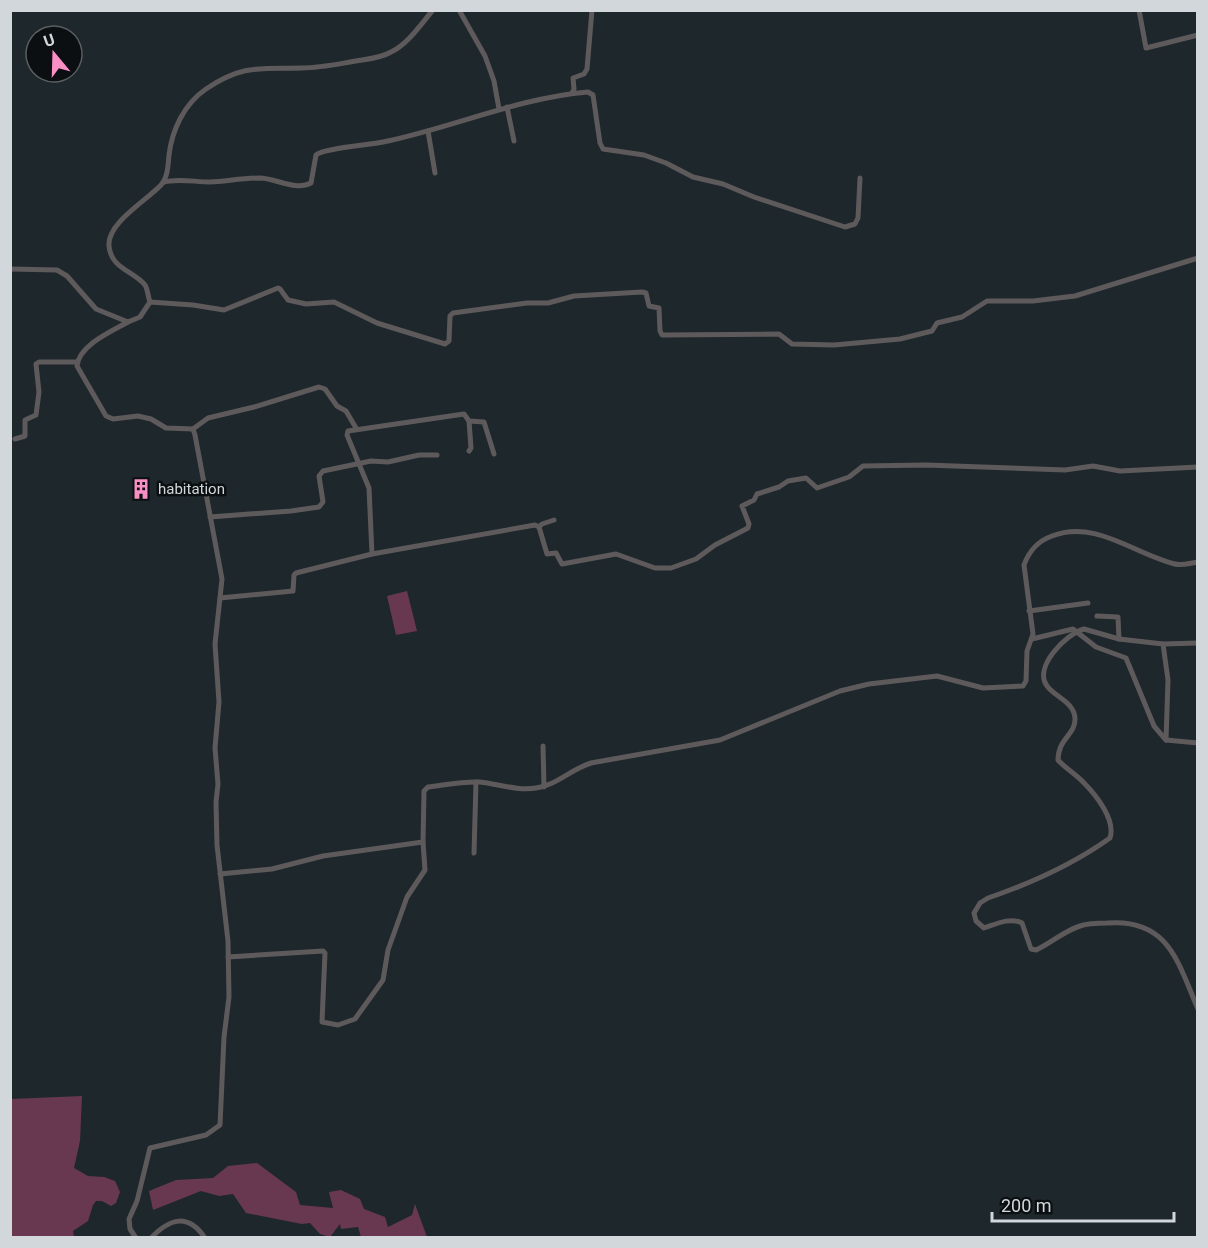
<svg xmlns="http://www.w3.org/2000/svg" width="1208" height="1248" viewBox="0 0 1208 1248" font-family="Roboto,sans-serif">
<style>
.green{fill:#683851}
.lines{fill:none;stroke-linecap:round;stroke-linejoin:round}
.street{stroke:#5e5a5c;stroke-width:5}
.labels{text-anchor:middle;stroke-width:5;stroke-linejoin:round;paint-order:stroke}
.poi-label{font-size:15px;fill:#d1d7da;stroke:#0b0f11;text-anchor:start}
</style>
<rect width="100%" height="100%" fill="#1e272b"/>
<g class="green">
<polygon points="407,591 417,631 396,635 387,596"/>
<polygon points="82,1096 80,1141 74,1168 88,1176 104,1177 115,1181 120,1192 116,1203 111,1206 102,1201 96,1201 93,1205 88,1221 73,1231 74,1237 11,1237 11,1099"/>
<polygon points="257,1163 296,1192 300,1205 333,1208 329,1192 341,1190 360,1199 364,1209 385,1217 388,1227 412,1215 415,1204 427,1237 361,1237 358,1227 341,1229 340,1224 330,1237 320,1234 310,1223 302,1224 246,1213 233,1194 219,1196 201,1191 153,1210 149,1191 176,1180 213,1178 228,1166"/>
</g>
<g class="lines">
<g class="street">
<polyline points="459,10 485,56 494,81 499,109"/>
<polyline points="1139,10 1146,48 1198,35"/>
<polyline points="572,93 574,89 573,78 584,74 587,69 592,10"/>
<polyline points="507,107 514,141"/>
<polyline points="428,131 435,173"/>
<path d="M 164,182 C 178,178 195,182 210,182 C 227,181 244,178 261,178 C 277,179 296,191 311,183 L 316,155 C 323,148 370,145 383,142 C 452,128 517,98 588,92 L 593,95 L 600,143 L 603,149 L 644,155 L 666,163 L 693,177 L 723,184 L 754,197 L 845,227 L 855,224 L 858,218 L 860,178"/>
<path d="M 10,269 L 57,270 L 67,276 L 96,309 L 128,322 L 140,317 L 150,302 C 148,297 148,290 145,285 C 134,271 111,269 109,246 C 107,223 146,201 161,185 C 168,177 168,165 169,155 C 172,130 184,104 206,89 C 243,64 260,69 302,68 C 320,68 338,64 356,61 C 368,59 381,58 391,52 C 408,44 421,24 433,10"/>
<polyline points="150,302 193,305 224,310 278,288 280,289 288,300 306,304 334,302 377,323 445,344 449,341 450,316 453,313 527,303 548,303 574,296 642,292 646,293 649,306 659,308 660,331 662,335 779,334 792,344 834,345 900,339 932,331 937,323 962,317 987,301 1033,301 1075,296 1198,258"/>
<path d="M 128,322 C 112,331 79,345 77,366 L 106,416 L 113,419 L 138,416 L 151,419 L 166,428 L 193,429 L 195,435 L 222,579 L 215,644 L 219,702 L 215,748 L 218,784 L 216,802 L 217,845 L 228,941 L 229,997 L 224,1037 L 220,1125 L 206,1135 L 150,1148 L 137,1201 L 129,1219 L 130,1229 L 136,1238"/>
<polyline points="469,421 471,448 469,451"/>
<polyline points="193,429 208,418 254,407 319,387 325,389 337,406 346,411 356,428"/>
<polyline points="15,439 25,436 25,420 36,415 39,392 36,364 39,362 77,362"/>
<polyline points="210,517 291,511 319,507 323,502 319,476 323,471 371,461 388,462 419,455 437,455"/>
<polyline points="539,527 542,524 554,520"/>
<polyline points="372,554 369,488 347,435 348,431 464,414 469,421 484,422 494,454"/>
<polyline points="220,598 293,591 294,575 296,573 372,554 535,525 539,527 547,554 556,553 562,564 616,554 655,568 671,568 696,559 715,545 748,528 749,524 742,506 754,500 757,494 779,487 788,481 806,478 817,488 849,477 863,466 926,465 1065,470 1093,466 1120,471 1198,467"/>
<polyline points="1029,611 1088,603"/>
<polyline points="1097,616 1118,617 1119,639"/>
<polyline points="1032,639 1073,629 1096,647 1126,658 1154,726 1166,740"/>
<polyline points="1163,644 1198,643"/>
<path d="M 1198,743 L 1166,740 L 1168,680 L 1163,644 L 1119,639 L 1084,629 C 1066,634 1033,667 1047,686 C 1055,697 1074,702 1075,718 C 1076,735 1058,738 1058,760 C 1066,769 1076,774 1084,783 C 1096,795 1116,820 1110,838 C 1072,865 1032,883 988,898 L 980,903 L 974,913 L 976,921 L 984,928 C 996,924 1010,917 1022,923 L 1031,949 L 1036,950 C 1051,943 1064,931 1080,926 C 1089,923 1098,923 1107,923 C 1169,918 1178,963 1198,1009"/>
<polyline points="543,746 544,787"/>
<polyline points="474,853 476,782"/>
<path d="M 220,874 L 272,869 L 323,856 L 423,842 L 424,791 L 428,787 C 445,785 463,781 480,782 C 498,784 517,791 536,788 C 557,785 571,769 591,763 L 720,740 L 840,691 L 869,684 L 937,676 L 983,688 L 1023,686 L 1026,681 L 1027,651 L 1033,634 L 1024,565 C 1029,551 1038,541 1052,536 C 1095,519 1134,554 1175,564 C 1182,566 1190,563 1198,562"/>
<polyline points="228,957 323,951 325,953 322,1022 338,1025 355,1019 383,980 388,950 407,897 425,870 423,842"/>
<path d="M 151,1238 C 170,1218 188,1213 205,1238"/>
</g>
</g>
<defs>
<g id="building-bare" transform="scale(1.62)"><path d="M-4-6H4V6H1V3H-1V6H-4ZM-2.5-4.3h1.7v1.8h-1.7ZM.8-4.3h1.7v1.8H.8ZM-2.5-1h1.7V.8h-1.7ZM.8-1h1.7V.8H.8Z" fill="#fa8fc6" stroke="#0b0f11" stroke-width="2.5" paint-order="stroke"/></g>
</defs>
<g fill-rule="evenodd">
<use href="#building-bare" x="141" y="489"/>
</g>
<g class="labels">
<g class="poi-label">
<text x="158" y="494">habitation</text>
</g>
</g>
<rect width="1208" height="1248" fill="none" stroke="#d1d7da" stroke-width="24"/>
<g transform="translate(54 54) rotate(341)"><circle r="28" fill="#0b0f11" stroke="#5a5f61" stroke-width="1.5"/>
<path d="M0-4.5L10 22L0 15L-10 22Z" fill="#fa8fc6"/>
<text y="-9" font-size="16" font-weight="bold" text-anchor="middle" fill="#d1d7da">U</text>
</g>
<path d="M992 1212v9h182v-9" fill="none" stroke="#d1d7da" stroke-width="3"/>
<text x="1001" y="1212" font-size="18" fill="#d1d7da" stroke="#0b0f11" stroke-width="4.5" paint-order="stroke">200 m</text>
</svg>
